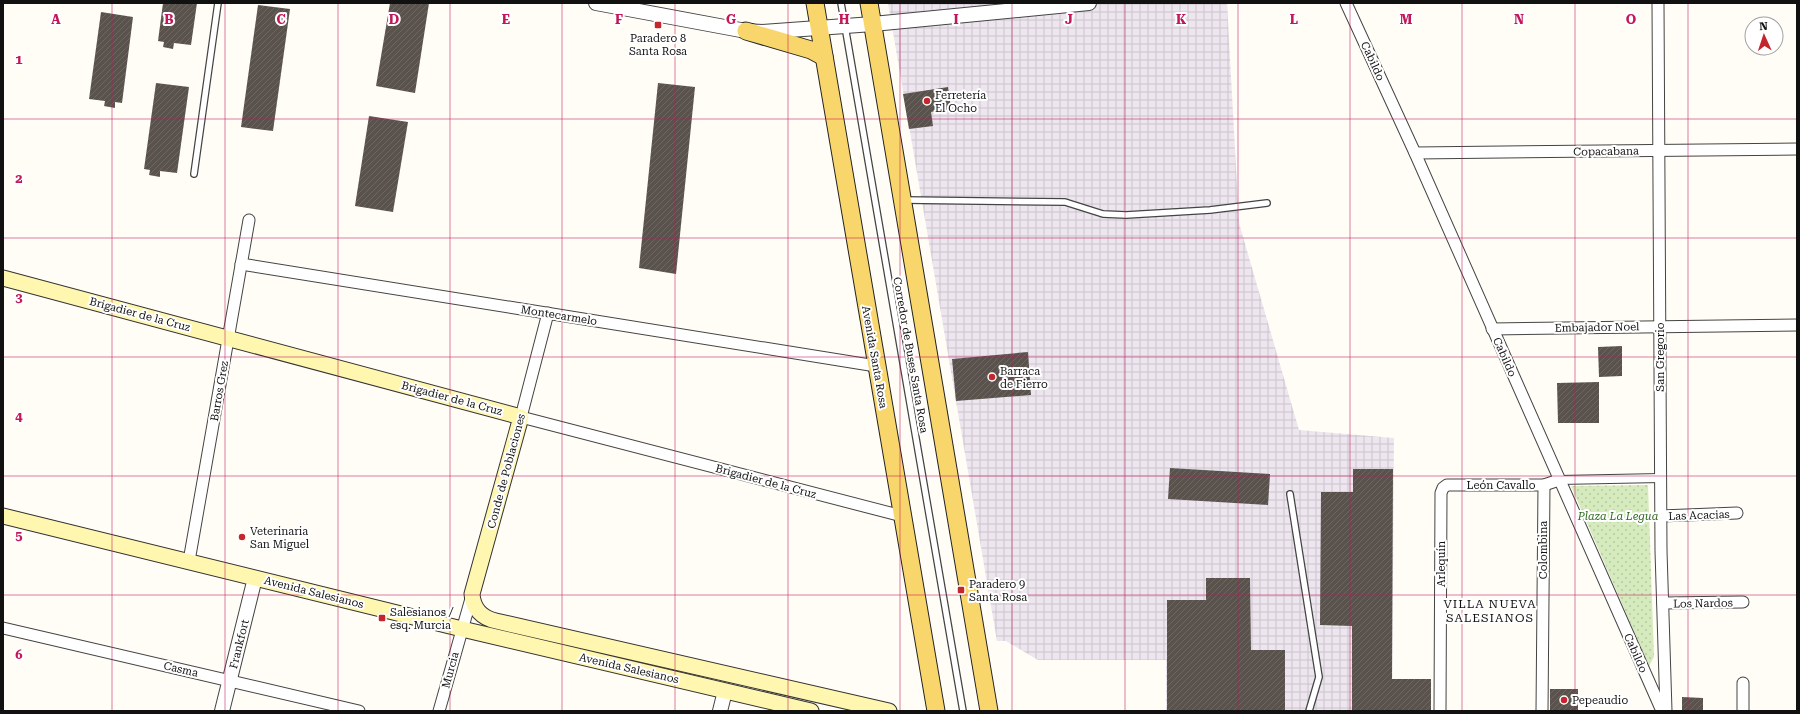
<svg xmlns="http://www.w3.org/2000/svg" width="1800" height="714" viewBox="0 0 1800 714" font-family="'Roboto Serif',serif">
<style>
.industrial{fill:url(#industrial-grid)}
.park{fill:url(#park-dots)}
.building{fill:url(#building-hatch)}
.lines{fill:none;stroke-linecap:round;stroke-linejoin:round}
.service-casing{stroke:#444;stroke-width:8}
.pedestrian-casing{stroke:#444;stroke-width:10}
.minor-casing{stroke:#444;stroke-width:13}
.tertiary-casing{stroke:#444;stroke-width:16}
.secondary-casing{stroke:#333;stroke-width:17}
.primary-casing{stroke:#222;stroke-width:19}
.service{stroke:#fff;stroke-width:5.5}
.pedestrian{stroke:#fff;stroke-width:8}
.minor{stroke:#fff;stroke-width:11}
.tertiary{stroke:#fff;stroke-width:14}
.secondary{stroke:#fff6b0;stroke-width:15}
.primary{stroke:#f9d66b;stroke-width:17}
.grid{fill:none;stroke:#c2185b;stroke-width:1;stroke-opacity:0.55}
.poi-dot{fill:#c4262e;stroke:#fff;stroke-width:1.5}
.labels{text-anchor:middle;stroke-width:4;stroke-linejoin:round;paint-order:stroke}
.poi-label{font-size:11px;fill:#111;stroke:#fff;text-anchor:start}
.street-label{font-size:11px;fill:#111;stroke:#fff}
.park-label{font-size:11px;font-style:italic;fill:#2f6b1f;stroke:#fff}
.neighbourhood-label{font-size:12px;letter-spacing:1px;fill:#111;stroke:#fff}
.grid-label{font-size:13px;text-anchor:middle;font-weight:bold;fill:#c2185b;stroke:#fff;stroke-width:4;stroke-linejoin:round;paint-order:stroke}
</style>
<defs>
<pattern id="industrial-grid" width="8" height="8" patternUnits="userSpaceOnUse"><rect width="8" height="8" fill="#eee6ef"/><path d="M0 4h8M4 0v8" fill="none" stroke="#cbc4cc"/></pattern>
<pattern id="park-dots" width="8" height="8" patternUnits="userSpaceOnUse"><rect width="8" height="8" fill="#d5ebbd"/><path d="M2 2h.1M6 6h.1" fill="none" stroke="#b6c8a1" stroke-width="1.8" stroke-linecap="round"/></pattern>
<pattern id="building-hatch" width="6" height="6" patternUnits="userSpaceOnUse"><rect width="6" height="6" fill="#5a524d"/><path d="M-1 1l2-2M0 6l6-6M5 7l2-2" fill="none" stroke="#6d6662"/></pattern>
</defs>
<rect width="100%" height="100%" fill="#fffdf5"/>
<polygon class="industrial" points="888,3 1227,3 1239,223 1299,430 1394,438 1392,711 1166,711 1166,660 1038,660 1006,641 997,641"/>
<polygon class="park" points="1648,485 1654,657 1649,666 1571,486"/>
<g class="building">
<polygon points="163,3 197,3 191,45 174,43 173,49 163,47 164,42 158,41"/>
<polygon points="390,3 429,3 415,93 376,86"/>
<polygon points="258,5 290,9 273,131 241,127"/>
<polygon points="101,12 133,17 122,103 115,102 115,108 104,106 105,101 89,99"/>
<polygon points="156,83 189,87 177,173 160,171 160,177 149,175 150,170 144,169"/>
<polygon points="658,83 695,87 676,274 639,268"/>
<polygon points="948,87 951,109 931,112 933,126 909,129 903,94"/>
<polygon points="369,116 408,122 393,212 355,206"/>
<polygon points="1622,346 1622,376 1599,377 1598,347"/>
<polygon points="1028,352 1031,395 956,401 952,359"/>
<polygon points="1599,382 1599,423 1558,423 1557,383"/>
<polygon points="1170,468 1270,474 1268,505 1168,499"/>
<polygon points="1353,469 1393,469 1392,679 1431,679 1431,711 1352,711 1352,626 1320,625 1321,492 1353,492"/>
<polygon points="1206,578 1250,578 1251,650 1285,650 1285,711 1167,711 1167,600 1206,600"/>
<rect x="1550" y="689" width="28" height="22"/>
<polygon points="1682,697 1703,698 1703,711 1682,711"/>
</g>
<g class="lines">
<g class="service-casing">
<g id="service">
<polyline points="841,3 963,711"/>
<polyline points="194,174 218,3"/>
<polyline points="904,200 1065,202 1103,214 1126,215 1210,210 1267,203"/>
<polyline points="1290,494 1319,677 1309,711"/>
</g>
</g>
<g class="pedestrian-casing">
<polyline id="pedestrian" points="1559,480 1661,478"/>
</g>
<g class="minor-casing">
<g id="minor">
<polyline points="1346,3 1415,153 1662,711"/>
<polyline points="1658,3 1661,551 1666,711"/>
<polyline points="1415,153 1797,149"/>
<polyline points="241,264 876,366"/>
<polyline points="548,313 521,417 902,516"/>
<polyline points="1492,329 1797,325"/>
<polyline points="1661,516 1737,513"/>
<polyline points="189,561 249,220"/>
<polyline points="1663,603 1743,602"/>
<polyline points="3,628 359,711"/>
<polyline points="439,711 472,595"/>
<polyline points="1440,711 1441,493 1443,488 1447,485 1544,485 1559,480"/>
<polyline points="1542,711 1544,485"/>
<polyline points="1743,711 1743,683"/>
</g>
</g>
<g class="tertiary-casing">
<g id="tertiary">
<polyline points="596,3 746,31 762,32 873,24 1089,3"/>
<polyline points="222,711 255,578"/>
<polyline points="720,711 725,691"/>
</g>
</g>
<g class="secondary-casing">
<g id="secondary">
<path d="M 3,278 L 521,417 L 472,594 C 473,609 482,618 496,621 L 889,711"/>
<polyline points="3,516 462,629 811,711"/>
</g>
</g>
<g class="primary-casing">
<g id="primary">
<polyline points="815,3 936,711"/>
<polyline points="869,3 989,711"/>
<polyline points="746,31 811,50 824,57"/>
</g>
</g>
<use href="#service" class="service"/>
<use href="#pedestrian" class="pedestrian"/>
<use href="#minor" class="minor"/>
<use href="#tertiary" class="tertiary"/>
<use href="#secondary" class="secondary"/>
<use href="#primary" class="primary"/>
</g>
<path class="grid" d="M 112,3 L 112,711M 225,3 L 225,711M 338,3 L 338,711M 450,3 L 450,711M 562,3 L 562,711M 675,3 L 675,711M 788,3 L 788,711M 900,3 L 900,711M 1012,3 L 1012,711M 1125,3 L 1125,711M 1238,3 L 1238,711M 1350,3 L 1350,711M 1462,3 L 1462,711M 1575,3 L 1575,711M 1688,3 L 1688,711M 3,119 L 1797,119M 3,238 L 1797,238M 3,357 L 1797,357M 3,476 L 1797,476M 3,595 L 1797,595"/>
<g class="poi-dot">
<rect x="654" y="21" width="8" height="8" rx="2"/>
<circle cx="927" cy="101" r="4"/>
<circle cx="992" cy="377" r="4"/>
<circle cx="242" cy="537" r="4"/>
<rect x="957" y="586" width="8" height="8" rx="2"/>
<rect x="378" y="614" width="8" height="8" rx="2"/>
<circle cx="1564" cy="700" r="4"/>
</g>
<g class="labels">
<g class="poi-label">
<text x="658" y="42" text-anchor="middle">Paradero 8<tspan x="658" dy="13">Santa Rosa</tspan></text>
<text x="935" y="99">Ferretería<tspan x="935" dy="13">El Ocho</tspan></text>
<text x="1000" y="375">Barraca<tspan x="1000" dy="13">de Fierro</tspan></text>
<text x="250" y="535">Veterinaria<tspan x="250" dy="13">San Miguel</tspan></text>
<text x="969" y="588">Paradero 9<tspan x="969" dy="13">Santa Rosa</tspan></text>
<text x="390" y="616">Salesianos /<tspan x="390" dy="13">esq. Murcia</tspan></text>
<text x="1572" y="704">Pepeaudio</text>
</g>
<g class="street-label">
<text transform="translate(1373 61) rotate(65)" y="4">Cabildo</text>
<text transform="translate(1606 151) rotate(-1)" y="4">Copacabana</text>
<text transform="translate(140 314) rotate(15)" y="4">Brigadier de la Cruz</text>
<text transform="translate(559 315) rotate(9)" y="4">Montecarmelo</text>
<text transform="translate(1597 327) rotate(-1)" y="4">Embajador Noel</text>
<text transform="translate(911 355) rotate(80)" y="4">Corredor de Buses Santa Rosa</text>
<text transform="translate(875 357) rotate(80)" y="4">Avenida Santa Rosa</text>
<text transform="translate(1505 357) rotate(66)" y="4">Cabildo</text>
<text transform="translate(1660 357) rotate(-90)" y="4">San Gregorio</text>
<text transform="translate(219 391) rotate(-80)" y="4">Barros Grez</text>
<text transform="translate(452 398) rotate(15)" y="4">Brigadier de la Cruz</text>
<text transform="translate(506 471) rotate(-75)" y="4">Conde de Poblaciones</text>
<text transform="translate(766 481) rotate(15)" y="4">Brigadier de la Cruz</text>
<text x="1501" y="489">León Cavallo</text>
<text transform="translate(1699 515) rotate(-2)" y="4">Las Acacias</text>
<text transform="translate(1543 550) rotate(-90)" y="4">Colombina</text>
<text transform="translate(1441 564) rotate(-90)" y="4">Arlequín</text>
<text transform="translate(314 592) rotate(14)" y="4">Avenida Salesianos</text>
<text transform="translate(1703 603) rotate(-1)" y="4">Los Nardos</text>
<text transform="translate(239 644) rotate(-76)" y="4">Frankfort</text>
<text transform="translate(1636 653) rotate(66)" y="4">Cabildo</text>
<text transform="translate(629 668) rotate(13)" y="4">Avenida Salesianos</text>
<text transform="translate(181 669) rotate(13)" y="4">Casma</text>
<text transform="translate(450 670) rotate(-75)" y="4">Murcia</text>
</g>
<g class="park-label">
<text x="1618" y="520">Plaza La Legua</text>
</g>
<g class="neighbourhood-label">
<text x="1490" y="608">VILLA NUEVA<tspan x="1490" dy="14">SALESIANOS</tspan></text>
</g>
</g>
<g class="grid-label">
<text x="56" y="24">A</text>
<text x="169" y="24">B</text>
<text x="281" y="24">C</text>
<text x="394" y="24">D</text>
<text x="506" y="24">E</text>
<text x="619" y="24">F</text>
<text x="731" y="24">G</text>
<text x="844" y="24">H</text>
<text x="956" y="24">I</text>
<text x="1069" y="24">J</text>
<text x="1181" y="24">K</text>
<text x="1294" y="24">L</text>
<text x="1406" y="24">M</text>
<text x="1519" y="24">N</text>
<text x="1631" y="24">O</text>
<text x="19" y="64">1</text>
<text x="19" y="183">2</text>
<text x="19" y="302">3</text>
<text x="19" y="421">4</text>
<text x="19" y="540">5</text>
<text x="19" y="659">6</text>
</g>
<rect width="1800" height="714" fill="none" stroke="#111111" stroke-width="8"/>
<g transform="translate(1764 36) rotate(357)"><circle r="19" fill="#ffffff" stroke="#a0a0a0"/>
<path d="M0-3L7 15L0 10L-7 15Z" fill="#c4262e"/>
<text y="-6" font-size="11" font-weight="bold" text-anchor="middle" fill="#111111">N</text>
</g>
</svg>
